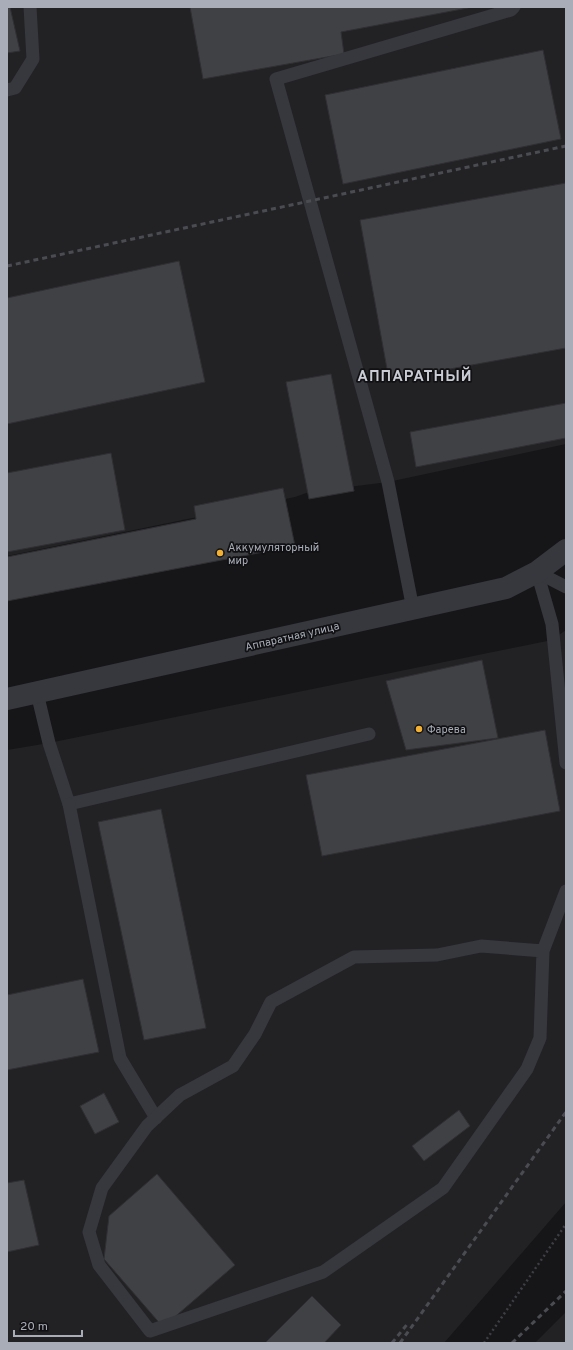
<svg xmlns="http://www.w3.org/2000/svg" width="573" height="1350" viewBox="0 0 573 1350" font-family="Overpass,sans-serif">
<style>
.built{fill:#222225}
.building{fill:#404145;stroke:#303034}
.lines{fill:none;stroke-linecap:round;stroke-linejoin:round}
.path{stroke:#3d3f44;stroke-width:2.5;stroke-dasharray:2 3;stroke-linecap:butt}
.lane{stroke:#37383d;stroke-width:13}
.street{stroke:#37383d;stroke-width:22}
.rail{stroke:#4a4c52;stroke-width:3;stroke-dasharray:5 4;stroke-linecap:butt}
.poi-dot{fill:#f2b134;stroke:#111113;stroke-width:1.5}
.labels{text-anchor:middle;stroke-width:3.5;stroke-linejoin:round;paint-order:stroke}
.poi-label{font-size:11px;fill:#a8adb8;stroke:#111113;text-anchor:start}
.street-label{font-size:11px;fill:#a8adb8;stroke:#111113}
.district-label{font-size:15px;font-weight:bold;letter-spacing:1px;fill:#c9ccd4;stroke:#111113}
</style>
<rect width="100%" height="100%" fill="#161618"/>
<g class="built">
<polygon points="7,7 566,7 566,444 388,482 309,492 295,497 7,556"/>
<polygon points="566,630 566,1202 444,1343 7,1343 7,750 49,743 552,640"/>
<polygon points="566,1312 566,1343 535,1343"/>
</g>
<g class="building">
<polygon points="7,7 10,7 20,51 7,53"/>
<polygon points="190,7 473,7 341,32 344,54 203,79"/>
<polygon points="543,50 561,139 343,184 325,95"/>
<polygon points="566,183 566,348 389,380 360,220"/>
<polygon points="179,261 205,382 7,424 7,298"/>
<polygon points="331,374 354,491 309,499 286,382"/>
<polygon points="566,403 566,438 416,467 410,432"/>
<polygon points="111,453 125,530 7,552 7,473"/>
<polygon points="283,488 295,546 7,601 7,557 196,519 194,506"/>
<polygon points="482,660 498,738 406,750 386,681"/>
<polygon points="545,730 560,811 322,856 306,775"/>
<polygon points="161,809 206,1028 144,1040 98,822"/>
<polygon points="83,979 99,1052 7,1070 7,995"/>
<polygon points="104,1093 119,1122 95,1134 80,1106"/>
<polygon points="459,1110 470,1126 424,1161 412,1146"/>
<polygon points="157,1174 235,1265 163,1327 104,1259 109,1216"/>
<polygon points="24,1180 39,1245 7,1252 7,1183"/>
<polygon points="312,1296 341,1325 324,1343 265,1343"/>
</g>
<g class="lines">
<polyline class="path" points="484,1343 566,1224"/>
<g class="lane">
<polyline points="7,90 15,88 33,59 30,7"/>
<polyline points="537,572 552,624 566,763"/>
<polyline points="537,572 566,587"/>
<polyline points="413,609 388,482 276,79 511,10 514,7"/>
<polyline points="37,693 49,743 69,804 369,734"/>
<polyline points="69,804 120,1058 156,1118"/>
<polyline points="543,951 481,946 437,955 354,957 271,1002 255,1034 233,1066 180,1095 147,1126 102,1188 89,1232 99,1265 150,1331 323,1272 443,1188 527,1069 540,1038 543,951 566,891"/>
</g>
<polyline class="street" points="7,699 506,588 537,572 566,550"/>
<g class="rail">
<polyline points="7,266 566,146"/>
<polyline points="392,1343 409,1322"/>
<polyline points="400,1343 566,1112"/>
<polyline points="512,1343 566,1291"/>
</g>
</g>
<g class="poi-dot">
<circle cx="220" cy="553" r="4"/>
<circle cx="419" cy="729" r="4"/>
</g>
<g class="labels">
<g class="poi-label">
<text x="228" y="551">Аккумуляторный<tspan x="228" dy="13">мир</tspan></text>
<text x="427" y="733">Фарева</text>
</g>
<g class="street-label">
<text transform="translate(292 636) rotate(-13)" y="4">Аппаратная улица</text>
</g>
<g class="district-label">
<text x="415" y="381">АППАРАТНЫЙ</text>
</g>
</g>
<rect width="573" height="1350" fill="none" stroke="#a8adb8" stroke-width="16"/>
<path d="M14 1330v6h68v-6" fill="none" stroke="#a8adb8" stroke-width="2"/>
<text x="20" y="1330" font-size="12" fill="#a8adb8" stroke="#111113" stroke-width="3" paint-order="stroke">20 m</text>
</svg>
